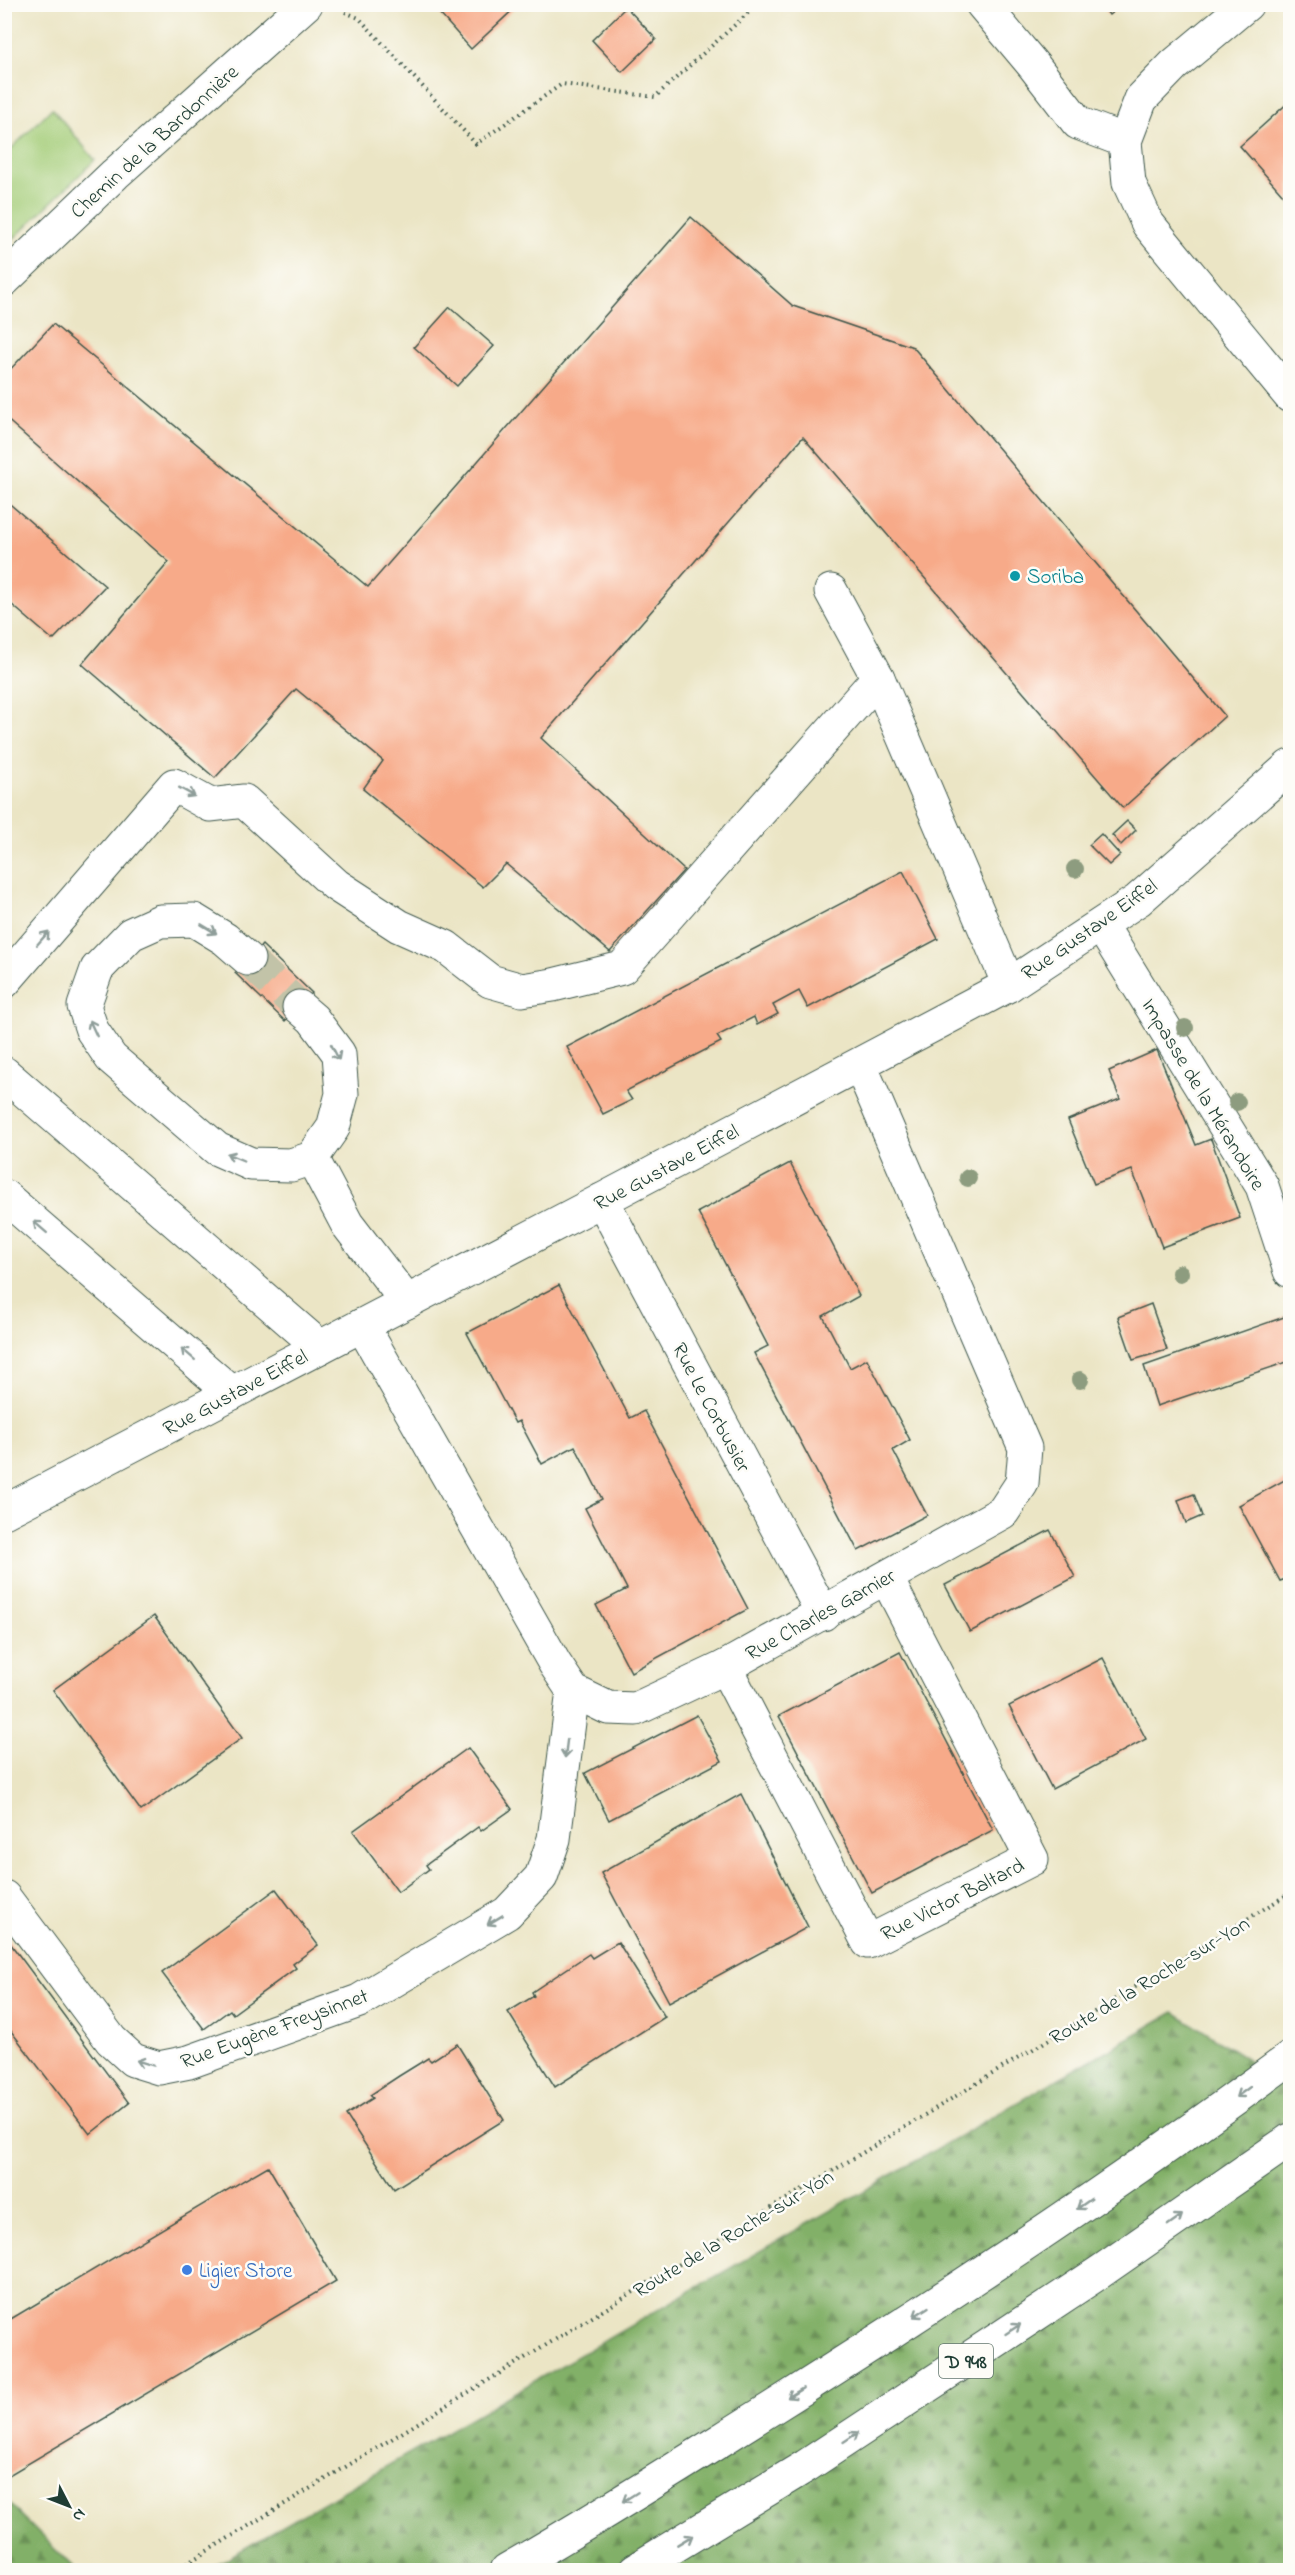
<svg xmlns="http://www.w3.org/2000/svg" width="1295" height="2575" viewBox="0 0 1295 2575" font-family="'Indie Flower',sans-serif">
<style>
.green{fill:#a3cc77;stroke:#618456;stroke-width:1.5}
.forest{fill:url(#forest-firs);stroke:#50764e;stroke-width:1.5}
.building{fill:#f7aa89}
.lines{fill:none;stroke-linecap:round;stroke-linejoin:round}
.minor-tunnel{stroke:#c2c3a8;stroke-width:33;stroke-dasharray:33 16;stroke-linecap:butt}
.minor-casing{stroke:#3e564a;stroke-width:35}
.highway-casing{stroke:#3e564a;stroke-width:35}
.path{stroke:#3e564a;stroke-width:4;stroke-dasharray:1.5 4.5;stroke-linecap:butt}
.minor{stroke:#fff;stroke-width:33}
.highway{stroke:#fff;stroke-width:33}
.tree{fill:#8d9c7f}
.oneway{stroke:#8f9e9a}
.culture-dot{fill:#0f9aa8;stroke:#fdfcf7;stroke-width:2}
.shop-dot{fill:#3f7fe0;stroke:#fdfcf7;stroke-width:2}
.labels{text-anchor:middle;stroke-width:5;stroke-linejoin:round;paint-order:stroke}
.shield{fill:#fdfcf7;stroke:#62766e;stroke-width:1.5}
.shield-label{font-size:20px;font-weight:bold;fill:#1f3d34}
.street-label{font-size:21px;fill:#1f3d34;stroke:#fdfcf7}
.culture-label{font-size:21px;fill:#0d838f;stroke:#fdfcf7;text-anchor:start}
.shop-label{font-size:21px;fill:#366cbe;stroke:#fdfcf7;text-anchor:start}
</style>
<defs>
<pattern id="forest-firs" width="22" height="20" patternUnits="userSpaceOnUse" patternTransform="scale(1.5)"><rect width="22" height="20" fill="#82b068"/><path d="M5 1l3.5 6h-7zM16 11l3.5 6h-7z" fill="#6a9056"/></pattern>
</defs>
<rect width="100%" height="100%" fill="#fdfcf7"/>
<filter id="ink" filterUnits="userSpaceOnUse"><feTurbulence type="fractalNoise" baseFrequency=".0167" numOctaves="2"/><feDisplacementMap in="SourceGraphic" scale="12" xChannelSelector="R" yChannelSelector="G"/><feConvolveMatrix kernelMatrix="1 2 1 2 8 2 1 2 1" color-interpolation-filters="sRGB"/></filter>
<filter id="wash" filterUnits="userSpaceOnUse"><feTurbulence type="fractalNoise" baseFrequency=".008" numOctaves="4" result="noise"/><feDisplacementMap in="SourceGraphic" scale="24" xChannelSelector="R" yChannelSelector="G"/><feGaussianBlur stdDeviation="1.35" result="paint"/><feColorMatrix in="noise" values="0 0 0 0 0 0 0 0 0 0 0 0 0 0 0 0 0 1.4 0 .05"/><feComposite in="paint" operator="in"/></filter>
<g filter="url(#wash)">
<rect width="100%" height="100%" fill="#ebe5c5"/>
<polygon class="green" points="52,108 95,160 5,247 5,155"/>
<g class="forest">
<polygon points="1174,2012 1290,2086 1290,2570 207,2570"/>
<polygon points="5,2502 9,2504 76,2570 5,2570"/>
</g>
<g id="blocks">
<g class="building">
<polygon points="431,4 519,4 471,49"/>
<polygon points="1101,4 1123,4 1109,15"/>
<polygon points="626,7 656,39 622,72 592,40"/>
<polygon points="1290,101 1290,203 1240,146"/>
<polygon points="691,217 793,306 913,347 1225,716 1123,808 803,437 541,738 684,870 610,952 506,864 483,887 363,789 383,761 296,689 215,778 82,664 169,562 4,417 4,376 53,324 368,587"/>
<polygon points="450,307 494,346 457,386 414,347"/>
<polygon points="4,499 105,586 53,640 4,598"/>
<polygon points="1127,821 1136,830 1121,845 1112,835"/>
<polygon points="1101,834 1120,855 1109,865 1089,845"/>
<polygon points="903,871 938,939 808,1008 799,991 773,1005 778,1014 757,1025 754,1017 717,1036 721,1042 626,1091 632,1100 603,1114 567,1047"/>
<polygon points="262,945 312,993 285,1021 235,973"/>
<polygon points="1157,1050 1196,1145 1211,1139 1240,1218 1162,1247 1132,1170 1094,1184 1068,1120 1120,1099 1109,1071"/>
<polygon points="790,1163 859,1296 823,1316 850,1368 867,1359 910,1440 893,1450 927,1515 858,1551 754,1353 768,1346 698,1212"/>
<polygon points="559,1285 630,1418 644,1411 748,1609 631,1672 596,1605 627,1589 585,1508 602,1499 575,1446 542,1464 519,1421 515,1423 467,1333"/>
<polygon points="1151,1304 1167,1350 1133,1360 1118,1317"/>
<polygon points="1287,1316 1290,1328 1290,1361 1157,1406 1144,1366"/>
<polygon points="1290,1477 1290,1588 1286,1579 1280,1581 1239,1505"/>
<polygon points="1194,1494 1202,1516 1186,1523 1178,1500"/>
<polygon points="1050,1530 1075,1577 970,1632 945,1585"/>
<polygon points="154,1616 242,1738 141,1811 53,1690"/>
<polygon points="900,1652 993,1830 872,1893 779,1716"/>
<polygon points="1103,1658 1146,1739 1052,1789 1009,1706"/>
<polygon points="697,1715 722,1761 609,1820 585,1773"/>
<polygon points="468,1748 512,1809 481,1831 478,1827 426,1865 429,1869 398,1892 353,1831"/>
<polygon points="741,1794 808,1927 669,2002 601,1873"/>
<polygon points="276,1889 318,1945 293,1964 296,1968 233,2014 230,2010 204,2029 162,1973"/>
<polygon points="4,1935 129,2103 90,2134 4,2022"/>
<polygon points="618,1942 665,2017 555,2087 508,2012 534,1996 532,1992 589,1954 592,1958"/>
<polygon points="457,2044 504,2120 394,2189 346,2115 373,2098 370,2095 399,2076 428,2058 431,2061"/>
<polygon points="268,2166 336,2281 4,2478 4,2323"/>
</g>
</g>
</g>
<g filter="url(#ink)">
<use href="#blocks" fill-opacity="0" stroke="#3e564a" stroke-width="1.5"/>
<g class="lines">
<polyline class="minor-tunnel" points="248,959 299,1007"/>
<g class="minor-casing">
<g id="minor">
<polyline points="982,4 1034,66 1078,123 1125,141"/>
<polyline points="1247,4 1174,65 1141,99 1125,141 1129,183 1148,224 1290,396"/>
<polyline points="4,280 115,174 306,4"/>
<polyline points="831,591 878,678 1009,985"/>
<polyline points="1101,925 1262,1186 1290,1271"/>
<polyline points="248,959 225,939 194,920 160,921 131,934 97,969 84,1006 92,1030 111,1058 217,1149 251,1164 291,1165 312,1158 333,1128 342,1094 339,1054 313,1019 299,1007"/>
<polyline points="4,982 174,785 210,805 244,801 336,885 399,926 446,947 490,981 522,990 553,985 622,968 878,678"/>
<polyline points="4,1073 320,1347"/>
<polyline points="312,1158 347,1224 407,1302"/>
<polyline points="4,1196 232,1393"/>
<polyline points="602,1200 823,1614"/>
<polyline points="362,1325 555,1664 573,1691 608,1708 636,1709 725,1667 1003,1512 1022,1483 1025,1448 860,1065"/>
<polyline points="4,1512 602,1200 1009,985 1138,900 1290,766"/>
<polyline points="725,1667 868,1942 1032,1859 887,1579"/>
<polyline points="4,1897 111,2040 133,2060 159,2068 189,2062 359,2001 507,1913 541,1877 554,1839 573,1691"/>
</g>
</g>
<g class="highway-casing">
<g id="highway">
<path d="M 507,2570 C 597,2519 684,2463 772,2408 C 948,2297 1123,2182 1290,2058"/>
<polyline points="635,2570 806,2466 1100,2272 1290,2140"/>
</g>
</g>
<g class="path">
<polyline points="345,12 359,18 476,144 562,84 655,97 758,4"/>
<polyline points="176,2570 1290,1893"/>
</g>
<use href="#minor" class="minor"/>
<use href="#highway" class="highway"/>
</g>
<g class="tree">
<circle cx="1075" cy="869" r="9"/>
<circle cx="1185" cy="1028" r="9"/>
<circle cx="1237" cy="1102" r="9"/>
<circle cx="968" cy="1178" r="9"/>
<circle cx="1180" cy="1273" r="9"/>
<circle cx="1080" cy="1380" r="9"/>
</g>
<defs><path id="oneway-shaft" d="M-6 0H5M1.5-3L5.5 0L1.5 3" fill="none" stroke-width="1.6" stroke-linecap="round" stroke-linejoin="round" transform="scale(1.5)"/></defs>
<g class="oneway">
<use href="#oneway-shaft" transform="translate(187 792) rotate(29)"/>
<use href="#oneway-shaft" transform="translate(209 929) rotate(31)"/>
<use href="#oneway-shaft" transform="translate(43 938) rotate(-49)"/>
<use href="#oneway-shaft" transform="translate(93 1028) rotate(-115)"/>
<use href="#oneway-shaft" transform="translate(335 1052) rotate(63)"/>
<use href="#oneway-shaft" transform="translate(235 1157) rotate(-157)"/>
<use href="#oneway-shaft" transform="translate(40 1227) rotate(-139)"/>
<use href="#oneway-shaft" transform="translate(188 1354) rotate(-139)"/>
<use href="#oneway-shaft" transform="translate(566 1749) rotate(97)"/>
<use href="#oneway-shaft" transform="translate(495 1920) rotate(149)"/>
<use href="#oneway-shaft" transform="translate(145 2063) rotate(-163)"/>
<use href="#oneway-shaft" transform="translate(1243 2092) rotate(144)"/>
<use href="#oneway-shaft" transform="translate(1084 2204) rotate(145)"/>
<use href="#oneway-shaft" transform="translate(1175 2220) rotate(-35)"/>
<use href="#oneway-shaft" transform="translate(921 2312) rotate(147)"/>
<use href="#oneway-shaft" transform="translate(1013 2329) rotate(-33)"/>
<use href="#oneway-shaft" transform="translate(795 2393) rotate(148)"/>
<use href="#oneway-shaft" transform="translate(851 2437) rotate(-33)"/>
<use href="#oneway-shaft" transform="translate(630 2497) rotate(148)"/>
<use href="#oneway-shaft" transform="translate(685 2540) rotate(-31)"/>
</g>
</g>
<circle class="culture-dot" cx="1015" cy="576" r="6"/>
<circle class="shop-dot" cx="187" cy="2270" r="6"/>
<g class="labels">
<rect class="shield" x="939" y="2344" width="54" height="34" rx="4.5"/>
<g class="shield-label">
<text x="966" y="2368">D 948</text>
</g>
<g class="street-label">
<text transform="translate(154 141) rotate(-42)" y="7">Chemin de la Bardonnière</text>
<text transform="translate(1089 929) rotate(-35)" y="7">Rue Gustave Eiffel</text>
<text transform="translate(1204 1094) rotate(59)" y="7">Impasse de la Mérandoire</text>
<text transform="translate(666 1167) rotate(-28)" y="7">Rue Gustave Eiffel</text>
<text transform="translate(235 1392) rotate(-28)" y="7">Rue Gustave Eiffel</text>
<text transform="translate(712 1407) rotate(62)" y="7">Rue Le Corbusier</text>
<text transform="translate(820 1614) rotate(-29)" y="7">Rue Charles Garnier</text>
<text transform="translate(952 1899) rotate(-27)" y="7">Rue Victor Baltard</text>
<text transform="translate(1149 1980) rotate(-31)" y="7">Route de la Roche-sur-Yon</text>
<text transform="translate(274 2028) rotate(-20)" y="7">Rue Eugène Freysinnet</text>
<text transform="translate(733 2233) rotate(-31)" y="7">Route de la Roche-sur-Yon</text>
</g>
<g class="culture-label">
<text x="1027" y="583">Soriba</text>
</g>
<g class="shop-label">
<text x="199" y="2277">Ligier Store</text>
</g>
</g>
<rect width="1295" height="2575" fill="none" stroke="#fdfcf7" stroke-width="24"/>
<g transform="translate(69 2506) rotate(132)" stroke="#fdfcf7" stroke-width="4.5" paint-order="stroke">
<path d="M0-4.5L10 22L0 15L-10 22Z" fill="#1f3d34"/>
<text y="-9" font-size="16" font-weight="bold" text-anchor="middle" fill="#1f3d34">N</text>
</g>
</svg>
